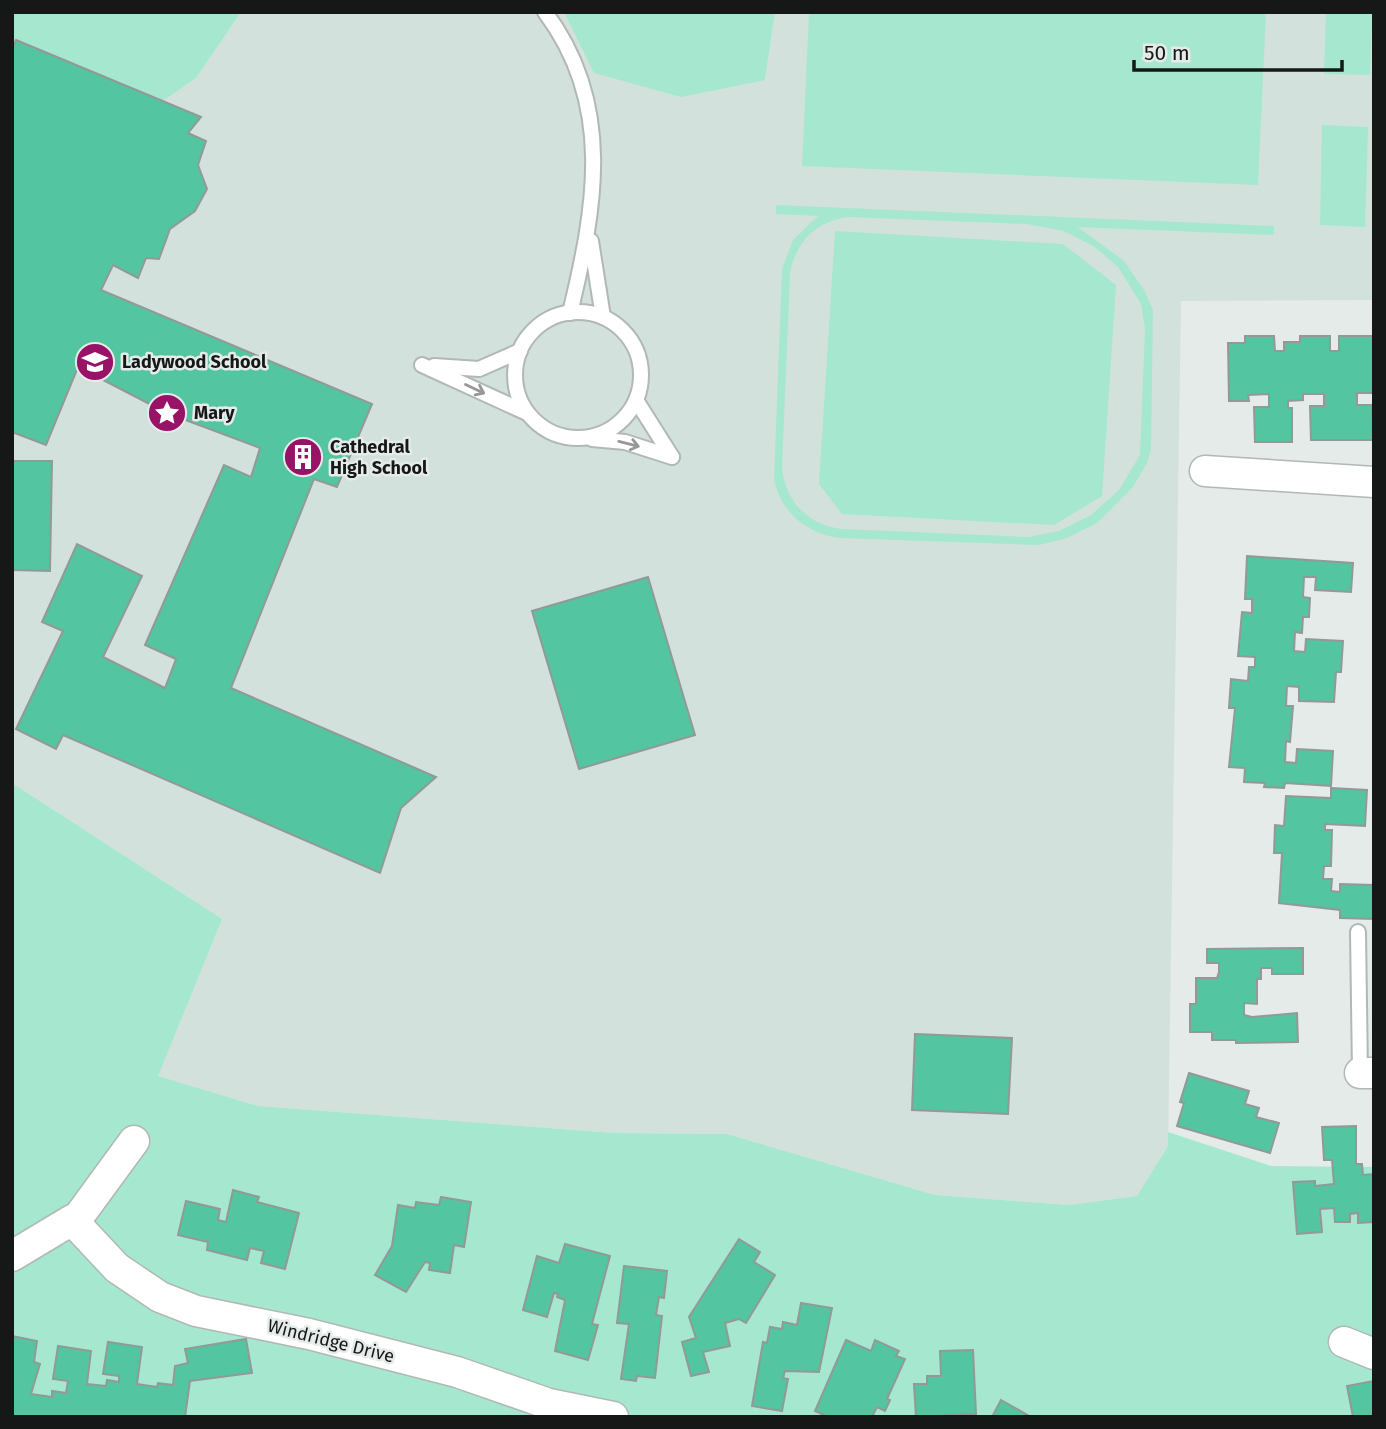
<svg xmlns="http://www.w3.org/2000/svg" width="1386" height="1429" viewBox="0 0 1386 1429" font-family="'Fira Sans',sans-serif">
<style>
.built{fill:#d2e1db}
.green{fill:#a5e8cf;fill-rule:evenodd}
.building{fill:#53c5a1;stroke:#939996;stroke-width:2}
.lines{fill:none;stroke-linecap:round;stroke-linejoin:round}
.service-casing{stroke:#b1b8b5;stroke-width:18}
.minor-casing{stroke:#b1b8b5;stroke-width:33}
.service{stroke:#fff;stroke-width:14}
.minor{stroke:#fff;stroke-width:30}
.oneway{stroke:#969797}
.labels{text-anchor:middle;stroke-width:5;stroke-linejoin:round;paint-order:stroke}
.poi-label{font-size:18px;font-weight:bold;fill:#161817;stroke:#e4ebe8;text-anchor:start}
.street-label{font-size:18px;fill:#161817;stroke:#e4ebe8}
</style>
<rect width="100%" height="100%" fill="#e4ebe8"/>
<polygon class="built" points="241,12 564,12 595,73 765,80 775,12 1374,12 1374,300 1181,301 1168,1146 1137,1196 1069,1205 935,1195 727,1134 615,1133 258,1106 157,1076 222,919 12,783 12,206 196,78"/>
<g class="green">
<polygon points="12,12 241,12 196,78 12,206"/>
<polygon points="564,12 775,12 765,80 681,97 594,73"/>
<polygon points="809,12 1266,12 1258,185 802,166"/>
<polygon points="1326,12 1372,12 1370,75 1324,74"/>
<polygon points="1322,125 1368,127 1365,227 1320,225"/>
<path d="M 776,205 L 1274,226 L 1274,235 L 1078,227 L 1124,261 L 1144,290 L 1153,310 L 1151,449 L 1147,463 L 1133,487 L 1097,523 L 1067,538 L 1039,545 L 841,538 C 808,535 781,512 774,480 L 782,269 L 793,240 L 818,216 L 776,214 ZM 848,217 L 1027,224 L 1064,231 L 1095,247 L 1118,267 L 1141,304 L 1145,329 L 1140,455 L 1119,490 L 1091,515 L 1059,531 L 1028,537 L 842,529 C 808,525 786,502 782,468 L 790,273 C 796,242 816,221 848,217 Z"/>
<polygon points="835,231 1063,244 1116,285 1102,496 1054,525 842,514 819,484"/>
<polygon points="12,783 222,919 158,1076 258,1106 615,1133 727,1134 935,1195 1069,1205 1137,1196 1168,1146 1168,1132 1271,1166 1374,1167 1374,1417 12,1417"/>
</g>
<g class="building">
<polygon points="16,40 201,117 188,133 206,141 198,165 207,189 195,211 170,229 159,259 146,258 138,278 113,265 101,290 372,404 337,487 314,479 231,688 436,777 401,808 380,873 63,735 56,749 16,729 63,631 42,622 77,544 142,576 103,657 165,688 176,659 145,645 224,465 251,477 260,448 167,413 78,367 46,445 12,432 12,49"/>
<polygon points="1245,336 1274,336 1275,351 1284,351 1284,342 1300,342 1300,336 1330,336 1330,351 1339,351 1339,336 1374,336 1374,393 1357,393 1357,405 1372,405 1373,440 1311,440 1310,406 1324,406 1324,394 1303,394 1303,400 1288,401 1288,408 1292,408 1292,442 1255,442 1254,407 1269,407 1269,394 1248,395 1249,401 1229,401 1228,343 1245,343"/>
<polygon points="12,461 52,461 50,571 12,570"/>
<polygon points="1247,556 1353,563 1351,592 1315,590 1316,577 1304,577 1303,597 1310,598 1309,617 1303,617 1302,633 1295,632 1294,651 1305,652 1306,639 1343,641 1341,672 1336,672 1334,702 1299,701 1299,687 1287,686 1286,706 1293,706 1290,742 1286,741 1285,762 1296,763 1297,749 1333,751 1331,786 1285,783 1284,788 1264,787 1265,783 1244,782 1245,768 1229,767 1235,708 1229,708 1231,679 1248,681 1249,667 1255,667 1255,657 1238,656 1242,612 1252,613 1252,599 1245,599"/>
<polygon points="648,577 695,735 579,769 532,611"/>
<polygon points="1331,788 1367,790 1365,826 1325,824 1325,830 1332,830 1331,866 1324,866 1323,879 1332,879 1331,891 1340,892 1340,884 1374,885 1374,919 1340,918 1340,910 1279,903 1282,853 1274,853 1275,825 1284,826 1286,796 1331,798"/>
<polygon points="1303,948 1303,974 1272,974 1272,968 1261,968 1261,979 1257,979 1257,1004 1244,1003 1244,1015 1252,1017 1297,1013 1298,1042 1236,1043 1236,1040 1212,1040 1212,1032 1190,1032 1190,1004 1196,1004 1196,978 1217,978 1219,972 1219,963 1207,963 1207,949"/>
<polygon points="915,1034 1012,1038 1008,1114 912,1110"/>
<polygon points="1189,1073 1249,1091 1245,1104 1259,1108 1256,1117 1279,1123 1270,1153 1177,1126 1184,1103 1180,1102"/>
<polygon points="1356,1126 1356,1164 1362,1164 1363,1175 1374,1174 1374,1222 1358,1223 1358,1213 1350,1214 1350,1222 1335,1222 1334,1208 1320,1209 1322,1232 1297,1234 1293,1182 1315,1181 1315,1186 1334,1184 1332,1160 1324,1160 1322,1127"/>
<polygon points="233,1190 259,1197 257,1202 299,1213 285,1269 261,1263 264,1251 250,1248 247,1260 207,1250 208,1242 178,1235 186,1201 220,1209 218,1220 226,1222"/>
<polygon points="441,1197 471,1202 464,1247 454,1245 450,1273 429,1270 430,1263 425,1262 406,1292 375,1275 392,1246 398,1205 415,1208 416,1202 439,1205"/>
<polygon points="739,1239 760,1252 754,1262 775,1275 746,1323 739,1319 725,1323 730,1346 703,1352 709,1372 691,1376 682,1342 696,1338 689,1317"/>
<polygon points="565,1244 610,1256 592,1324 598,1325 588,1360 555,1351 565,1300 557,1297 558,1294 554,1293 547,1317 523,1310 537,1256 559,1263"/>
<polygon points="624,1266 667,1271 664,1298 659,1297 656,1315 662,1316 655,1378 637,1376 636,1381 621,1379 629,1324 617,1323"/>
<polygon points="801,1303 832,1308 819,1372 785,1371 783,1378 788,1379 782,1411 752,1406 763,1342 767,1343 770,1327 782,1329 783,1322 797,1325"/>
<polygon points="12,1336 37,1341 34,1362 40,1364 31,1394 52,1397 52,1391 66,1393 68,1381 53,1379 58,1346 91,1351 87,1384 106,1386 107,1380 119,1382 119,1376 103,1374 108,1342 142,1347 137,1384 157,1387 158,1383 173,1385 175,1366 188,1363 185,1349 246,1339 252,1373 190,1381 185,1417 12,1417"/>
<polygon points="846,1340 871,1351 875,1340 899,1351 896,1356 905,1359 887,1399 890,1400 885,1411 877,1407 872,1417 828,1417 815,1411"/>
<polygon points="973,1350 976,1414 916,1417 914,1384 927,1384 927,1376 941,1376 940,1351"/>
<polygon points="1374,1381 1374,1417 1353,1417 1347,1386"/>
<polygon points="1001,1400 1031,1417 992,1417"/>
</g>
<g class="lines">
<g class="service-casing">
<g id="service">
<path d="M 545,12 C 615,105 595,209 570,313"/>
<polyline points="591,241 603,317"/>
<circle cx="578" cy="375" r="63"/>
<polyline points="422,365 527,413"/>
<polyline points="434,366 479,369 520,351"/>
<polyline points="636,400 672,457"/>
<polyline points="592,439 625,442 672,457"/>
<polyline points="1358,932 1360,1073"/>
</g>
</g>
<g class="minor-casing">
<g id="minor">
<polyline points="1205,471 1374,482"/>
<polyline points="1360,1073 1374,1073"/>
<polyline points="74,1223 134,1141"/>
<polyline points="12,1256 72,1220 117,1268 160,1297 196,1311 309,1334 457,1372 549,1404 613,1417"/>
<polyline points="1344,1342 1374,1354"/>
</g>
</g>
<use href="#service" class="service"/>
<use href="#minor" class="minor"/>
</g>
<defs><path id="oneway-shaft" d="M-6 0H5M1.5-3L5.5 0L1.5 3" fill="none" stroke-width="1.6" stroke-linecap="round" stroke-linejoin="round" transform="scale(1.75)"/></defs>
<g class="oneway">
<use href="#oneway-shaft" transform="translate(475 389) rotate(25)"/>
<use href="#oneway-shaft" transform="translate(629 444) rotate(14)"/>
</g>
<defs>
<g id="school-disc" transform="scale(2.0125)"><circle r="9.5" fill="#981267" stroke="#e4ebe8"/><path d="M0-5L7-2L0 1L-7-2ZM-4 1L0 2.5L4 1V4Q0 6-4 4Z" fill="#fff"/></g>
<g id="sight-disc" transform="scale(2.0125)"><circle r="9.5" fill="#981267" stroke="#e4ebe8"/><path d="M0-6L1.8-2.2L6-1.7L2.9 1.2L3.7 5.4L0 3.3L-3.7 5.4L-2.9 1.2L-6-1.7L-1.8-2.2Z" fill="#fff"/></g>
<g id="building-disc" transform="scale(2.0125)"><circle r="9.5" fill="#981267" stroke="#e4ebe8"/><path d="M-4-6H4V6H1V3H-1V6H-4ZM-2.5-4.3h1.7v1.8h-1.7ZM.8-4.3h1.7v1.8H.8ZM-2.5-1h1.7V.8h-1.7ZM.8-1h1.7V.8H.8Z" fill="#fff"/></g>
</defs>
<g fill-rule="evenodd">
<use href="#school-disc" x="95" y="362"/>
<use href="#sight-disc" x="167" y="413"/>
<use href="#building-disc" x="303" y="457"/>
</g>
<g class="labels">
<g class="poi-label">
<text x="122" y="368">Ladywood School</text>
<text x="194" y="419">Mary</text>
<text x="330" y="453">Cathedral<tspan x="330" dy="21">High School</tspan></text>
</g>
<g class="street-label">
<text transform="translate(331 1341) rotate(14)" y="6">Windridge Drive</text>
</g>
</g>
<rect width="1386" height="1429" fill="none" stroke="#161817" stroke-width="28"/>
<path d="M1134 60v10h208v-10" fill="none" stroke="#161817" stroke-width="3.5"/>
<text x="1144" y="60" font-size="21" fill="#161817" stroke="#e4ebe8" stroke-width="5" paint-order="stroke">50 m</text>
</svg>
